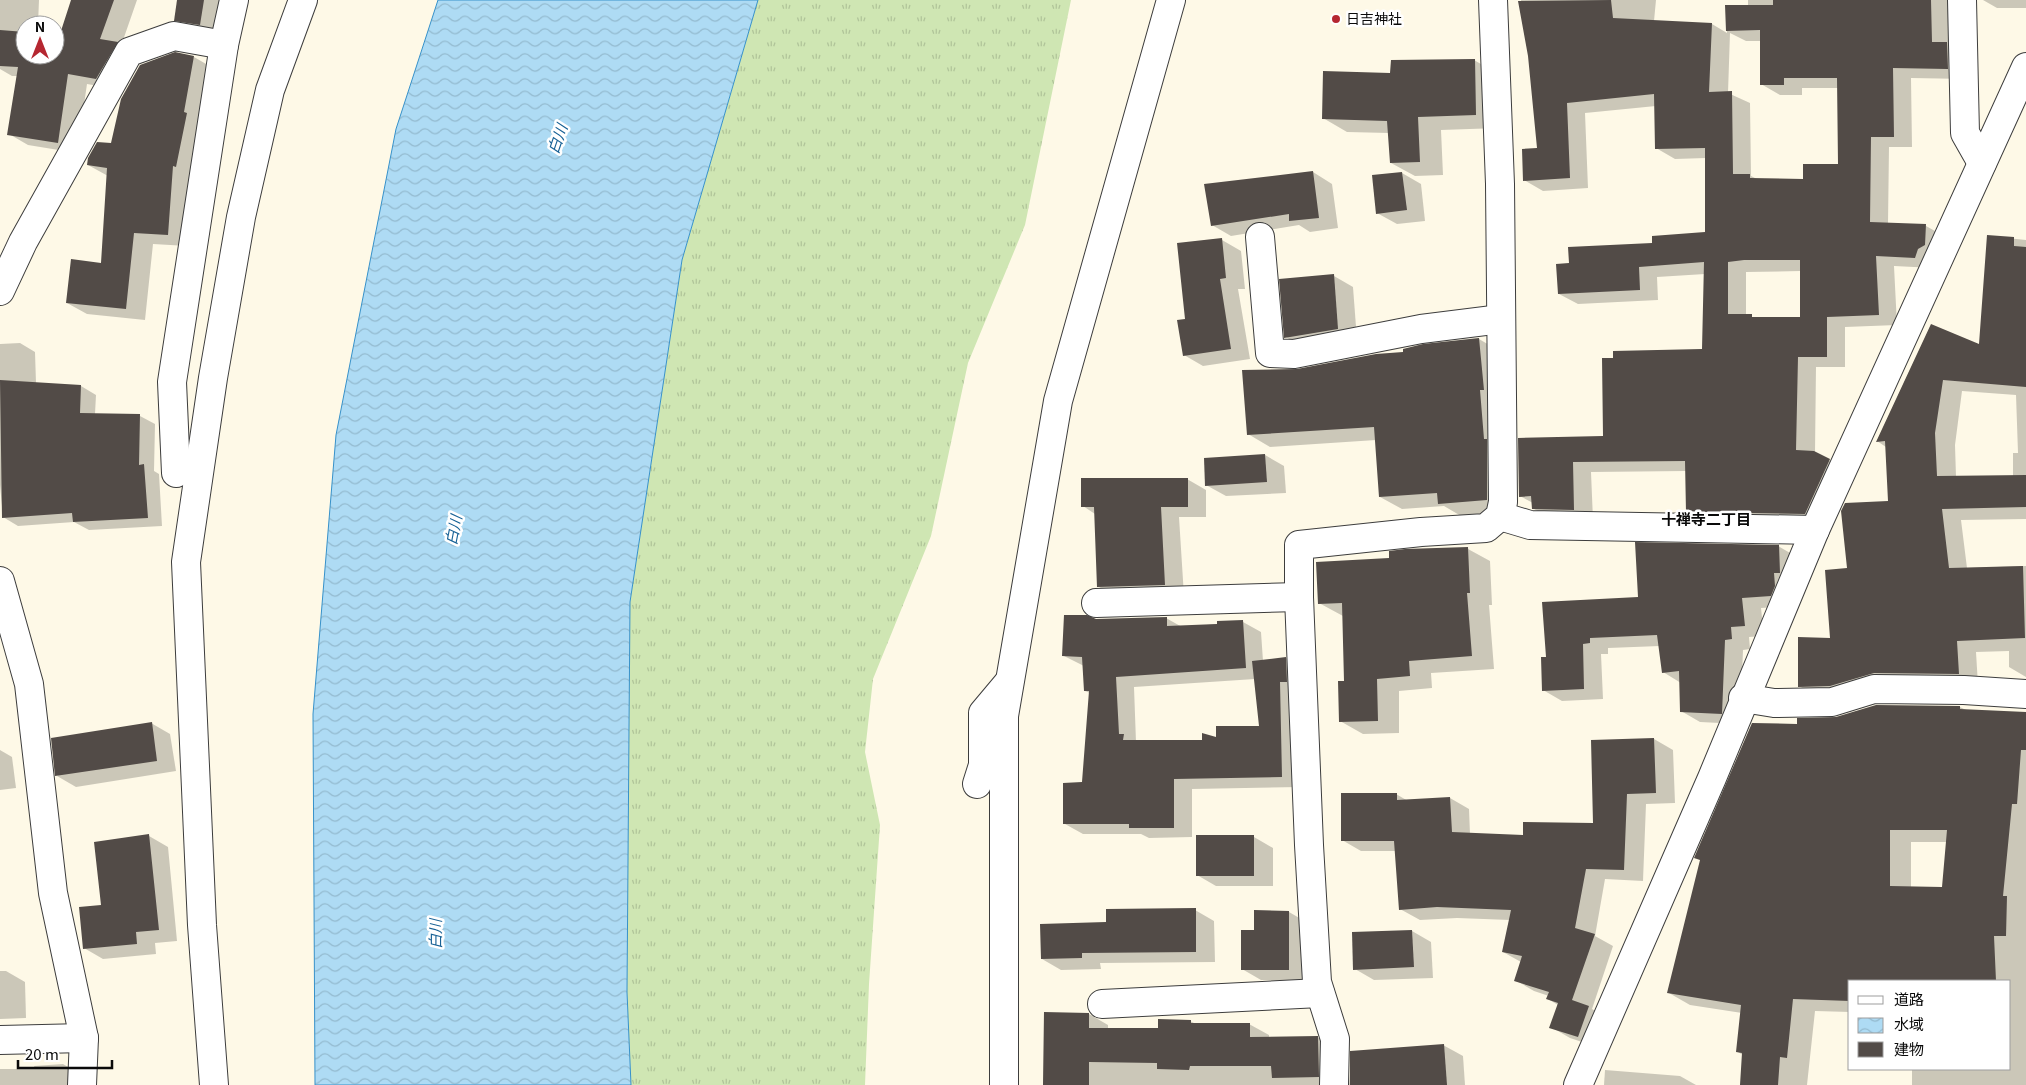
<svg xmlns="http://www.w3.org/2000/svg" width="2026" height="1085" viewBox="0 0 2026 1085" font-family="Georgia,'Noto Sans JP',serif">
<style>
.grass{fill:url(#grass-tufts)}
.water{fill:url(#water-waves);stroke:#3791c9}
.shadow{fill:#0003;fill-rule:evenodd}
.building{fill:#524b47;fill-rule:evenodd}
.lines{fill:none;stroke-linecap:round;stroke-linejoin:round}
.minor-casing{stroke:#3d3d3d;stroke-width:30}
.minor{stroke:#fff;stroke-width:28}
.poi-dot{fill:#b52731;stroke:#fff;stroke-width:2}
.labels{text-anchor:middle;stroke-width:5;stroke-linejoin:round;paint-order:stroke}
.poi-label{font-size:14px;fill:#0a0a0a;stroke:#fff;text-anchor:start}
.water-label{font-size:15px;font-style:italic;fill:#186296;stroke:#fff}
.neighbourhood-label{font-size:15px;font-weight:bold;fill:#0a0a0a;stroke:#fff}
</style>
<defs>
<pattern id="grass-tufts" width="24" height="20" patternUnits="userSpaceOnUse" patternTransform="scale(1.25)"><rect width="24" height="20" fill="#cfe6b3"/><path d="M3 7l-1-3M5 7V3M7 7l1-3M15 17l-1-3M17 17v-4M19 17l1-3" fill="none" stroke="#b0c499"/></pattern>
<pattern id="water-waves" width="16" height="10" patternUnits="userSpaceOnUse" patternTransform="scale(1.25)"><rect width="16" height="10" fill="#aedbf4"/><path d="M0 5q4-4 8 0t8 0" fill="none" stroke="#94bbd0"/></pattern>
</defs>
<rect width="100%" height="100%" fill="#fef9e7"/>
<polygon class="grass" points="758,0 1071,0 1025,225 968,363 931,536 873,679 865,752 880,825 869,984 865,1085 631,1085 627,992 630,602 682,260"/>
<polygon class="water" points="438,0 758,0 682,260 630,602 627,992 631,1085 315,1085 313,714 336,435 396,129"/>
<g class="shadow">
<polygon points="0,0 39,0 38,25 25,25 25,55 55,55 55,35 61,35 73,0 137,0 121,46 116,89 87,84 77,153 28,145 9,134 17,76 12,76 0,69"/>
<polygon points="178,0 242,0 233,30 195,31 175,20"/>
<path d="M 1521,0 L 1656,0 L 1654,21 L 1712,24 L 1727,33 L 1727,6 L 1748,6 L 1748,0 L 1970,0 L 1966,79 L 1911,78 L 1912,147 L 1889,147 L 1888,224 L 1926,226 L 1944,236 L 1934,268 L 1894,266 L 1897,325 L 1845,327 L 1845,367 L 1816,367 L 1815,453 L 1848,470 L 1824,524 L 1706,522 L 1687,511 L 1686,471 L 1591,472 L 1593,520 L 1552,519 L 1534,509 L 1533,503 L 1520,496 L 1604,437 L 1703,350 L 1705,274 L 1657,277 L 1658,300 L 1578,304 L 1559,294 L 1570,264 L 1706,234 L 1706,158 L 1675,159 L 1656,148 L 1656,106 L 1585,113 L 1588,188 L 1543,191 L 1524,180 L 1538,149 L 1529,56 ZM 1730,33 L 1746,41 L 1761,41 L 1761,84 L 1780,95 L 1802,95 L 1802,88 L 1838,88 L 1840,166 L 1804,180 L 1757,179 L 1751,176 L 1750,103 L 1728,93 ZM 1801,271 L 1801,319 L 1758,319 L 1746,315 L 1746,272 Z"/>
<polygon points="1983,0 2026,0 2026,8 1997,8"/>
<polygon points="194,57 213,68 187,246 153,244 145,320 87,314 67,303 102,264 108,176 88,165 112,145"/>
<polygon points="1474,60 1498,74 1499,128 1441,130 1443,175 1415,176 1391,163 1389,133 1347,132 1323,118 1392,74"/>
<polygon points="1313,172 1332,184 1338,228 1310,232 1299,225 1231,236 1212,225"/>
<polygon points="1402,173 1421,184 1425,221 1397,224 1377,213"/>
<path d="M 1988,236 L 2026,240 L 2026,519 L 1961,520 L 1967,568 L 2026,566 L 2026,677 L 2009,667 L 2009,651 L 1976,652 L 1978,685 L 1819,698 L 1799,686 L 1831,639 L 1848,570 L 1889,502 L 1886,447 L 1877,441 L 1931,325 L 1980,346 ZM 1962,391 L 2016,395 L 2018,453 L 2013,453 L 2013,476 L 1956,477 L 1955,445 Z"/>
<polygon points="1222,240 1241,251 1245,289 1238,289 1250,359 1203,366 1184,355 1186,320 1178,244"/>
<polygon points="1334,276 1353,287 1357,340 1305,348 1286,337"/>
<polygon points="1479,339 1501,352 1509,512 1461,516 1444,506 1402,509 1380,497 1376,440 1270,447 1248,434 1297,371"/>
<polygon points="20,343 35,352 36,383 81,386 96,395 95,414 140,416 155,424 154,471 159,474 162,526 89,530 74,522 18,526 3,517 0,485 0,344"/>
<polygon points="1265,455 1284,466 1286,493 1226,496 1206,485"/>
<polygon points="1187,479 1206,490 1206,517 1179,517 1184,596 1118,598 1099,587 1095,514 1083,506"/>
<polygon points="1778,546 1797,557 1790,606 1761,608 1764,636 1749,637 1750,649 1743,650 1740,724 1700,722 1681,711 1681,683 1663,672 1660,646 1608,648 1608,654 1601,654 1603,699 1562,701 1543,690 1547,658 1640,598"/>
<polygon points="1468,549 1490,561 1492,605 1489,605 1494,669 1431,673 1432,688 1399,691 1399,733 1363,734 1340,721 1345,682 1343,616 1319,603 1405,551"/>
<path d="M 1166,618 L 1182,627 L 1243,622 L 1261,632 L 1263,661 L 1286,658 L 1304,669 L 1300,787 L 1192,789 L 1192,837 L 1149,838 L 1141,834 L 1083,834 L 1065,824 L 1083,784 L 1090,693 L 1085,691 L 1084,666 L 1064,656 L 1096,620 ZM 1255,679 L 1260,727 L 1204,742 L 1136,742 L 1134,687 Z"/>
<path d="M 1960,707 L 1966,710 L 2026,715 L 2026,1085 L 1912,1085 L 1912,1069 L 2010,1069 L 2010,981 L 1850,981 L 1850,1012 L 1815,1011 L 1807,1085 L 1741,1085 L 1743,1055 L 1738,1052 L 1742,1013 L 1690,1005 L 1669,993 L 1798,725 L 1837,718 ZM 1911,842 L 1948,842 L 1943,889 L 1911,888 Z"/>
<polygon points="151,723 170,734 176,771 76,787 57,776"/>
<polygon points="1654,739 1673,750 1675,803 1646,804 1643,881 1605,879 1595,936 1613,946 1592,1009 1607,1018 1597,1047 1570,1038 1551,1027 1558,1005 1548,999 1549,996 1534,991 1515,980 1521,962 1503,952 1510,920 1457,918 1420,920 1400,909 1396,851 1361,851 1342,840 1396,794 1408,801 1450,798 1469,809 1470,834 1525,836 1595,824 1592,741"/>
<polygon points="0,750 12,757 16,788 0,790"/>
<polygon points="149,836 168,847 177,941 155,943 156,954 103,959 84,948 103,906"/>
<polygon points="1254,837 1273,848 1273,886 1216,886 1197,875"/>
<polygon points="1195,910 1214,921 1215,962 1100,963 1101,969 1061,970 1042,959 1107,924"/>
<polygon points="1255,912 1289,912 1308,923 1307,981 1261,980 1242,969 1255,931"/>
<polygon points="1412,931 1431,942 1433,978 1374,980 1355,969 1353,934"/>
<polygon points="0,971 6,971 25,982 26,1018 0,1019"/>
<polygon points="1089,1014 1108,1025 1108,1029 1159,1030 1190,1021 1196,1024 1249,1024 1269,1035 1269,1038 1317,1037 1337,1049 1337,1085 1044,1085"/>
<polygon points="1443,1045 1463,1056 1465,1085 1349,1085 1352,1052"/>
<polygon points="63,1064 82,1075 83,1085 0,1085 0,1069 35,1069 34,1066"/>
<polygon points="1605,1070 1680,1076 1696,1085 1604,1085"/>
</g>
<g class="building">
<polygon points="71,0 114,0 100,39 118,42 96,79 68,74 58,143 7,135 18,67 0,66 0,30 25,32 25,55 55,55 55,33 60,34"/>
<polygon points="177,0 204,0 200,25 174,21"/>
<path d="M 1611,0 L 1613,18 L 1712,23 L 1709,92 L 1732,91 L 1733,174 L 1750,174 L 1750,178 L 1803,179 L 1803,164 L 1838,164 L 1837,78 L 1784,78 L 1784,85 L 1760,85 L 1760,30 L 1726,31 L 1725,5 L 1773,5 L 1773,0 L 1931,0 L 1932,42 L 1947,42 L 1948,69 L 1893,68 L 1894,137 L 1871,137 L 1870,222 L 1926,224 L 1925,245 L 1918,249 L 1915,258 L 1876,256 L 1879,315 L 1827,317 L 1827,357 L 1798,357 L 1796,450 L 1814,451 L 1830,459 L 1805,514 L 1686,512 L 1685,461 L 1573,462 L 1574,510 L 1532,509 L 1531,496 L 1519,497 L 1518,438 L 1603,436 L 1602,358 L 1613,358 L 1613,351 L 1702,349 L 1704,262 L 1639,267 L 1640,290 L 1558,294 L 1556,264 L 1569,263 L 1568,247 L 1652,243 L 1652,236 L 1705,232 L 1705,148 L 1655,149 L 1654,94 L 1567,103 L 1570,178 L 1523,181 L 1522,149 L 1537,148 L 1528,56 L 1518,1 ZM 1744,260 L 1800,260 L 1800,317 L 1752,317 L 1752,314 L 1728,314 L 1728,262 Z"/>
<polygon points="175,52 194,56 184,112 187,113 176,167 173,166 168,235 134,233 126,309 66,303 71,259 101,263 107,168 87,165 88,158 97,142 111,143 121,99 140,65"/>
<polygon points="1475,59 1476,115 1418,117 1420,162 1390,163 1387,121 1322,119 1323,71 1390,73 1391,60"/>
<polygon points="1313,171 1319,218 1289,221 1289,214 1211,226 1204,184"/>
<polygon points="1402,172 1407,210 1376,214 1372,175"/>
<polygon points="1987,235 2014,237 2014,246 2026,247 2026,387 1943,380 1935,433 1937,476 2026,475 2026,507 1942,509 1949,568 2023,566 2025,638 1957,641 1959,674 1874,673 1830,686 1798,687 1798,637 1830,638 1825,570 1847,568 1841,511 1845,503 1888,501 1885,441 1876,442 1931,324 1979,344"/>
<polygon points="1222,238 1226,278 1220,279 1231,349 1183,356 1177,320 1185,319 1177,243"/>
<polygon points="1334,274 1338,329 1284,338 1279,279"/>
<polygon points="1479,338 1484,390 1480,390 1484,439 1487,439 1487,500 1438,504 1437,493 1379,497 1374,427 1247,435 1242,370 1297,369 1376,354 1403,352 1403,349 1423,344"/>
<polygon points="0,380 81,385 80,413 140,414 139,465 144,464 148,518 73,522 72,513 2,518"/>
<polygon points="1265,454 1267,482 1205,486 1204,458"/>
<polygon points="1081,478 1188,478 1188,507 1161,507 1165,585 1097,587 1094,507 1081,507"/>
<polygon points="1635,542 1779,545 1780,573 1774,573 1775,586 1771,596 1742,598 1745,626 1731,627 1732,639 1725,640 1722,714 1680,712 1679,671 1662,673 1657,635 1590,638 1590,643 1583,644 1584,689 1542,691 1541,657 1546,657 1542,602 1638,597"/>
<polygon points="1468,547 1470,593 1467,593 1472,656 1409,661 1410,676 1377,679 1378,721 1339,722 1338,681 1344,681 1342,603 1318,604 1316,562 1389,558 1389,551 1405,549"/>
<polygon points="1064,615 1087,615 1096,619 1167,617 1167,626 1217,624 1217,621 1243,620 1246,668 1116,677 1119,734 1124,734 1123,740 1202,740 1202,733 1216,737 1216,726 1259,726 1252,661 1286,657 1287,682 1280,682 1282,777 1174,779 1174,828 1129,828 1129,824 1063,824 1063,783 1082,782 1089,691 1084,691 1082,657 1062,656"/>
<path d="M 1876,705 L 1960,706 L 1960,709 L 2026,712 L 2026,750 L 2021,750 L 2017,804 L 2012,804 L 2003,896 L 2007,896 L 2006,936 L 1994,936 L 1996,981 L 1850,981 L 1850,1001 L 1793,999 L 1787,1058 L 1780,1057 L 1778,1085 L 1740,1085 L 1742,1053 L 1736,1052 L 1741,1005 L 1667,993 L 1700,860 L 1694,858 L 1752,723 L 1797,724 L 1797,718 L 1836,717 ZM 1890,830 L 1947,830 L 1942,887 L 1890,886 Z"/>
<polygon points="152,722 157,761 55,776 51,738"/>
<polygon points="1654,738 1656,793 1627,794 1624,870 1586,869 1575,928 1595,934 1572,1000 1589,1006 1578,1037 1549,1028 1558,1003 1546,999 1549,992 1514,981 1522,956 1502,952 1511,910 1437,907 1399,910 1394,841 1341,841 1341,793 1397,793 1397,800 1450,797 1452,832 1523,835 1523,822 1593,823 1591,740"/>
<polygon points="149,834 159,930 136,932 137,944 83,949 79,907 101,905 94,842"/>
<rect x="1196" y="835" width="58" height="41"/>
<polygon points="1196,908 1196,952 1082,953 1082,958 1041,959 1040,924 1106,922 1106,909"/>
<polygon points="1254,910 1289,911 1289,970 1241,970 1241,930 1254,930"/>
<polygon points="1412,930 1414,967 1353,970 1352,932"/>
<polygon points="1044,1012 1089,1013 1089,1028 1158,1028 1158,1019 1191,1020 1191,1023 1250,1023 1250,1037 1318,1036 1319,1077 1272,1078 1271,1066 1190,1066 1189,1070 1157,1069 1157,1063 1089,1062 1089,1085 1043,1085"/>
<polygon points="1444,1044 1447,1085 1350,1085 1350,1051"/>
</g>
<g class="lines">
<g class="minor-casing">
<g id="minor">
<polyline points="1962,0 1965,133 1982,163"/>
<polyline points="1260,237 1270,353 1294,354 1421,329 1501,319"/>
<polyline points="0,291 23,242 129,52 174,36 224,45"/>
<polyline points="176,473 172,382 224,45 234,0"/>
<polyline points="1500,516 1530,525 1815,530"/>
<polyline points="0,581 29,684 53,893 84,1038 82,1085"/>
<polyline points="1096,603 1299,597"/>
<polyline points="1743,698 1774,703 1832,702 1874,689 1964,690 2026,694"/>
<polyline points="977,784 983,765 983,713 1009,682"/>
<polyline points="1102,1004 1320,993"/>
<polyline points="0,1040 84,1038"/>
<polyline points="214,1085 202,925 186,562 213,378 241,217 270,90 303,0"/>
<polyline points="1004,1085 1004,716 1058,401 1171,0"/>
<polyline points="1334,1085 1335,1039 1317,982 1309,845 1299,597 1299,545 1421,532 1486,528 1500,516 1503,502 1500,184 1493,0"/>
<polyline points="1578,1085 1712,778 1815,530 2026,67"/>
</g>
</g>
<use href="#minor" class="minor"/>
</g>
<circle class="poi-dot" cx="1336" cy="19" r="5"/>
<g class="labels">
<g class="poi-label">
<text x="1346" y="24">日吉神社</text>
</g>
<g class="water-label">
<text transform="translate(558 139) rotate(-71)" y="5">白川</text>
<text transform="translate(454 530) rotate(-79)" y="5">白川</text>
<text transform="translate(436 934) rotate(-90)" y="5">白川</text>
</g>
<g class="neighbourhood-label">
<text x="1706" y="525">十禅寺二丁目</text>
</g>
</g>
<rect x="1848" y="980" width="162" height="90" fill="#ffffff" stroke="#9d9d9d"/>
<rect x="1858" y="996" width="25" height="8" fill="#ffffff" stroke="#9d9d9d"/>
<text x="1894" y="1005" font-size="15" fill="#0a0a0a">道路</text>
<rect x="1858" y="1018" width="25" height="15" fill="url(#water-waves)" stroke="#9d9d9d"/>
<text x="1894" y="1030" font-size="15" fill="#0a0a0a">水域</text>
<rect x="1858" y="1042" width="25" height="15" fill="#524b47" stroke="#9d9d9d"/>
<text x="1894" y="1055" font-size="15" fill="#0a0a0a">建物</text>
<g transform="translate(40 40)"><circle r="24" fill="#ffffff" stroke="#9d9d9d"/>
<path d="M0-4L9 19L0 12L-9 19Z" fill="#b52731"/>
<text y="-8" font-size="14" font-weight="bold" text-anchor="middle" fill="#0a0a0a">N</text>
</g>
<path d="M18 1060v8h94v-8" fill="none" stroke="#0a0a0a" stroke-width="2.5"/>
<text x="25" y="1060" font-size="15" fill="#0a0a0a" stroke="#ffffff" stroke-width="4" paint-order="stroke">20 m</text>
</svg>
